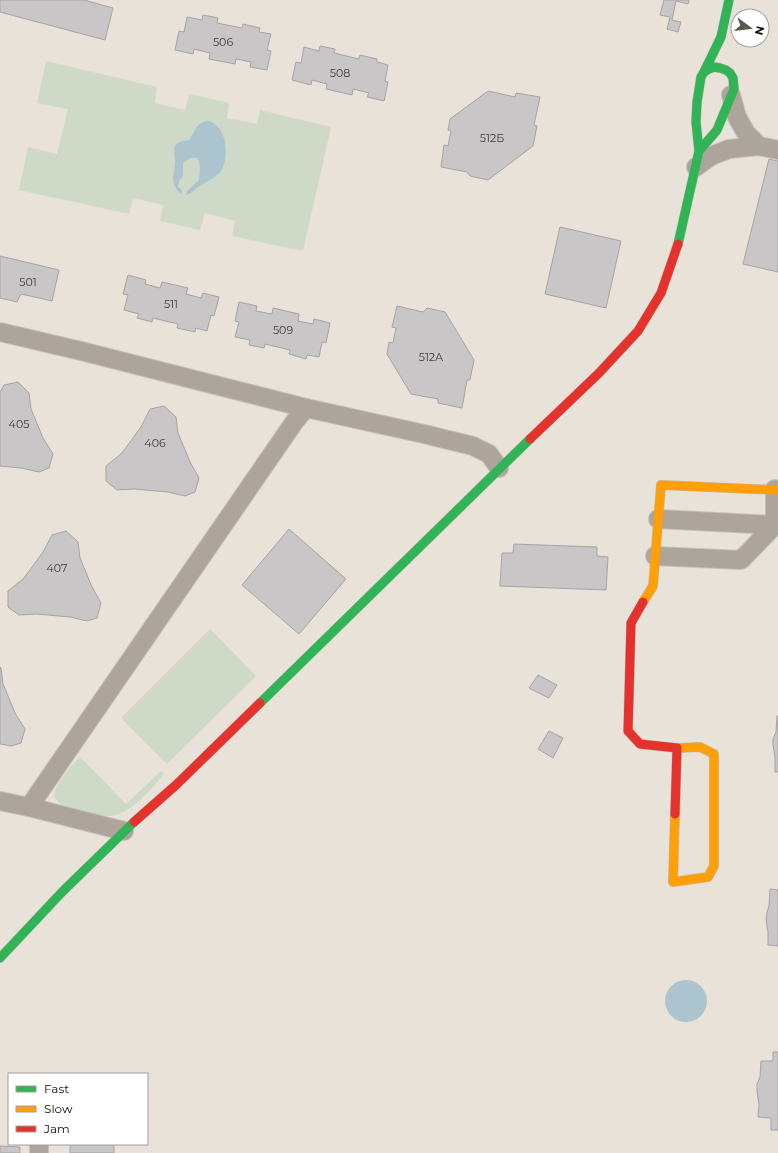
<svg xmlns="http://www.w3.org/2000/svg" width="778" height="1153" viewBox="0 0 778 1153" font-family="Montserrat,sans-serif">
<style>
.green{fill:#cfd9c7}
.water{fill:#acc4ce}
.building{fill:#c9c6c8;stroke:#a6a3a2}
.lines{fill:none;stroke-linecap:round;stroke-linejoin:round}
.street-casing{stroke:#c4bfb8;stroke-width:20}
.fast-casing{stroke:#c4bfb8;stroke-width:10}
.slow-casing{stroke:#c4bfb8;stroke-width:10}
.jam-casing{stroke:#c4bfb8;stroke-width:10}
.street{stroke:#ada49b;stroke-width:18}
.fast{stroke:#30b455;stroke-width:9}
.slow{stroke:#ff9f0a;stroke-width:9}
.jam{stroke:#e5322d;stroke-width:9}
.labels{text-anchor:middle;stroke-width:4;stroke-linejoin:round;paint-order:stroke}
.number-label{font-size:11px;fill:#3f3b37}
</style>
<rect width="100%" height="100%" fill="#e8e2d8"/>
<g class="green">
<polygon points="46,61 157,87 155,103 185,110 189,94 229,103 227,118 257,124 260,110 331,127 303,251 232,236 235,221 205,213 200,230 160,221 163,205 133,198 129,214 19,190 28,147 57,154 68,109 37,103"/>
<polygon points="210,629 256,676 167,764 121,718"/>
<path d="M 80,757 L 126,804 L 161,771 L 164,774 C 151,789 130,816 108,816 C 99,816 90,812 81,810 C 71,808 60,807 54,797 C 54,794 54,794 55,791 C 57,784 74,761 80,757 Z"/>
</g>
<g class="water">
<path d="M 208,121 C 227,125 230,157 221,171 C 216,178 208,181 201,185 C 195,188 193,193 186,195 L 187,191 L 199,180 C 200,173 201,163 197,158 L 190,158 L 183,163 L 183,176 L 179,181 L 178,187 L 182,190 L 181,194 C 168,181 175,176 175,161 C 175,156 173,150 175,146 C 177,141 185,141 189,140 C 196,131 196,122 208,121 Z"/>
<circle cx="686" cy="1001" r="21"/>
</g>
<g class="building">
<polygon points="0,0 84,0 113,8 105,40 0,12"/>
<polygon points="664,0 689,0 688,4 676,1 672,20 681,22 678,32 667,29 670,17 660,15"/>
<polygon points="203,15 218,18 217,23 242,28 243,24 260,28 259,32 271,34 267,50 271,51 267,70 250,67 251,62 236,59 235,64 209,59 210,53 194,49 193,54 175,50 179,31 184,32 187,17 202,20"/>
<polygon points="320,46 335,49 334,53 359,59 360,55 377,59 377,62 388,65 385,81 388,82 384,101 367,97 369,93 353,89 352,95 326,89 327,84 312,80 311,85 292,80 296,62 301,63 304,47 319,51"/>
<polygon points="488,91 515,97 516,93 540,97 534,125 537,126 533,146 488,180 470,176 467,172 441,167 444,145 448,146 451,131 448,130 450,119"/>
<polygon points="769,159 778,161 778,272 743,264"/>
<polygon points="560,227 621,241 606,308 545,294"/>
<polygon points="0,256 59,270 52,301 21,294 17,302 0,298"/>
<polygon points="128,275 146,280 145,284 160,288 162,282 188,288 186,294 201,298 203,293 219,297 214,316 211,315 207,331 196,328 195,332 177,328 178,324 153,318 152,322 137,318 139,314 124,310 128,295 123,294"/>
<polygon points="239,302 257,306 256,311 272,314 273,308 299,314 298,321 313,324 314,319 330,323 326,343 322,342 319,357 307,355 306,359 289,354 290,350 265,344 264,348 249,345 250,340 235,337 239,322 235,321"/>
<polygon points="397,306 423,312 427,308 445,312 474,360 470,380 467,380 462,408 438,403 438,399 411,394 387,354 389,342 393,343 396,328 392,327"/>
<polygon points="18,382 29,393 31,409 43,438 53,454 49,468 39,472 21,468 0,466 0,392 4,385"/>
<polygon points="164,406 176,417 178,433 190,462 199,478 195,492 185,496 168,492 134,489 117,490 106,481 106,466 122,453 141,427 150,409"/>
<polygon points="289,529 346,579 299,634 242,585"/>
<polygon points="66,531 78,542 80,558 92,587 101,603 97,618 87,621 70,617 36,614 19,615 8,607 8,591 24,578 43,552 52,535"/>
<polygon points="514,544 597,547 597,556 608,557 606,590 500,586 502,553 513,553"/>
<polygon points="0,667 1,668 3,684 15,713 25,729 21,743 11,746 0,744"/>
<polygon points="538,675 557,685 549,698 529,688"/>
<polygon points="777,716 778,716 778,772 775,772 775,758 773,745 773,739 776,732"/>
<polygon points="549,731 563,738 553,758 538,749"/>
<polygon points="770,889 778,890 778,946 768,945 768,932 766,919 767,912 769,906"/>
<polygon points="773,1052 778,1052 778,1130 771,1130 771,1118 758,1117 759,1104 757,1091 757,1084 760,1077 761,1061 773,1061"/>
<rect x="70" y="1144" width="44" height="9"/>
<polygon points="0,1146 20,1147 20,1153 0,1153"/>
</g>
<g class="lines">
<g class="street-casing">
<g id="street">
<polyline points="731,95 737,117 746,133 759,146"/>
<polyline points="696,167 711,156 729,149 759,146 778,150"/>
<polyline points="0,332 81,351 306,408 424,434 473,446 489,454 499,468"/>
<polyline points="658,519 775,525"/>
<polyline points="655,556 741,560 775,525 775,489"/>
<polyline points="0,801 29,807 124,831"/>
<polyline points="29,807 295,421 306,408"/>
<polyline points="39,1153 39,1144"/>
</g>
</g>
<g class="fast-casing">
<g id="fast">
<polyline points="704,72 721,37 729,0"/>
<polyline points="678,244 699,151 696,122 697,102 701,77 704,72 709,69 714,67 720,68 726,70 730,73 733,78 734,89 717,130 699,151"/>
<polyline points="260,703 530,439"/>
<polyline points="0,958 63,891 134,822"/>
</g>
</g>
<g class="slow-casing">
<g id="slow">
<polyline points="643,602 653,586 661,485 778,490"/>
<polyline points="675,814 673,882 708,877 714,866 714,754 700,747 677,748"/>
</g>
</g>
<g class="jam-casing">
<g id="jam">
<polyline points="530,439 599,373 638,331 661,293 678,244"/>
<polyline points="643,602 631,623 628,731 640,744 677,748 675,814"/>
<polyline points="134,822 176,785 260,703"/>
</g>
</g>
<use href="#street" class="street"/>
<use href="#fast" class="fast"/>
<use href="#slow" class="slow"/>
<use href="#jam" class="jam"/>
</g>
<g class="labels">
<g class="number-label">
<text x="223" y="46">506</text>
<text x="340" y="77">508</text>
<text x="492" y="142">512Б</text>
<text x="28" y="286">501</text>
<text x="171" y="308">511</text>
<text x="283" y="334">509</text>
<text x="431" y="361">512А</text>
<text x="19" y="428">405</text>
<text x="155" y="447">406</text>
<text x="57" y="572">407</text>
</g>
</g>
<rect x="8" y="1073" width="140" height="72" fill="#ffffff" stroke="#a09e9c"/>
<rect x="16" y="1086" width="20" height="6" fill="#30b455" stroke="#a09e9c"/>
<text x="44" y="1093" font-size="12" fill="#110d07">Fast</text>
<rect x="16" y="1106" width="20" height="6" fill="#ff9f0a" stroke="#a09e9c"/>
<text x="44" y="1113" font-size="12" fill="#110d07">Slow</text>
<rect x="16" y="1126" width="20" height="6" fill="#e5322d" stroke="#a09e9c"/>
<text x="44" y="1133" font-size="12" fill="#110d07">Jam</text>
<g transform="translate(750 28) rotate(105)"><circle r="19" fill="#ffffff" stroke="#a09e9c"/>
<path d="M0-3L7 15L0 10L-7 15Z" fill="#5c5850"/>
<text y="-6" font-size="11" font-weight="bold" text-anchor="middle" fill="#110d07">N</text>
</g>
</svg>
